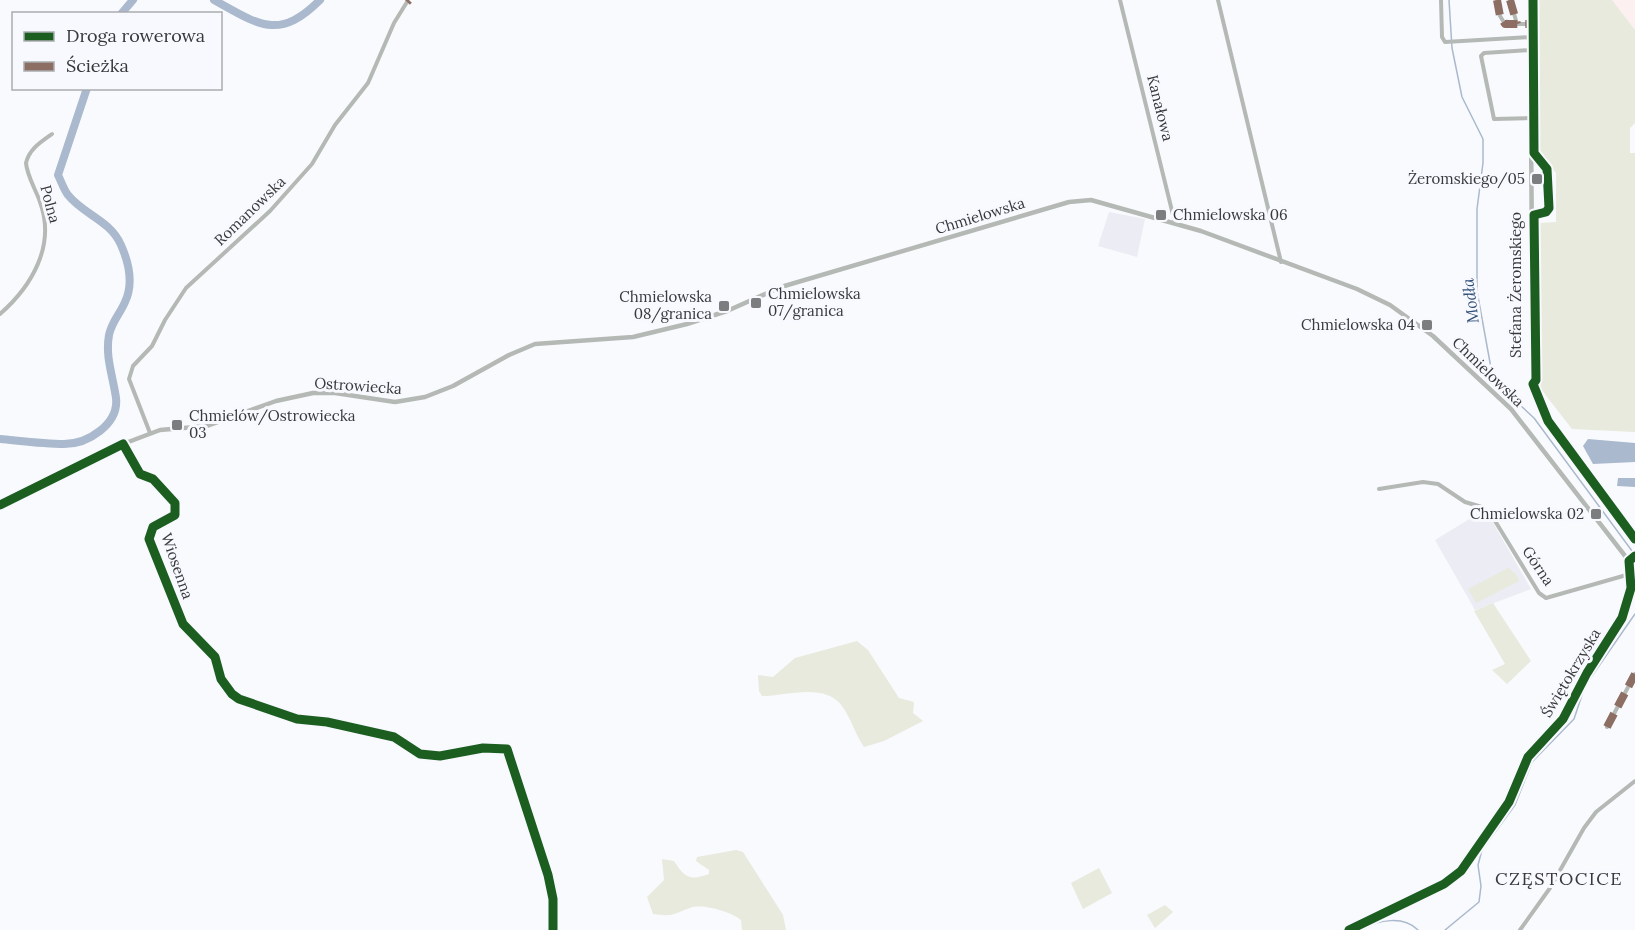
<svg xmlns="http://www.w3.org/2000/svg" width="1635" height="930" viewBox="0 0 1635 930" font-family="Lora,serif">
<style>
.built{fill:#ebecf4}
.industrial{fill:#fcf1f0}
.green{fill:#e7eadd}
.water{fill:#aab9cd}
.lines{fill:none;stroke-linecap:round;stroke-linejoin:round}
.stream{stroke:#aab9cd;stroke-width:1.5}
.river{stroke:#aab9cd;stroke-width:8}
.minor{stroke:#b5b9b6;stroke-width:4}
.tertiary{stroke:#b5b9b6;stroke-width:4.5}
.quiet{stroke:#8d6e63;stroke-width:8;stroke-dasharray:15 8;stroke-linecap:butt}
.cycleway-casing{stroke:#f8f9fe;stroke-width:13}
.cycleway{stroke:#1b5e20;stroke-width:9}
.poi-dot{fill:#7c7d7f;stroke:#f8f9fe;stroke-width:2}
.labels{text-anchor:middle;stroke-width:6;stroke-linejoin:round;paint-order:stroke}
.street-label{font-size:15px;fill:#38393b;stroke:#f8f9fe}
.poi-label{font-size:15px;fill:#38393b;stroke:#f8f9fe;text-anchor:end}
.water-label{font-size:16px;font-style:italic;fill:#305079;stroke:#f8f9fe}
.quarter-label{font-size:18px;letter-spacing:1.5px;fill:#38383d;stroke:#f8f9fe}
</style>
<rect width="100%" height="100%" fill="#f9fafd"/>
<g class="built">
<polygon points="1109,212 1145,219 1137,257 1098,246"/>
<polygon points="1481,512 1488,514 1531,589 1475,610 1435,540"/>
</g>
<polygon class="industrial" points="1612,0 1635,0 1635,30"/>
<g class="green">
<polygon points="1539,0 1612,0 1635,30 1635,123 1630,128 1630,153 1635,153 1635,432 1572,429 1541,389 1539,382 1540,223 1556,222 1556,173 1538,152"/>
<polygon points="1508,568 1516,574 1519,581 1476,603 1468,589"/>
<polygon points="1493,603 1531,661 1507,684 1492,670 1505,664 1474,611"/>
<path d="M 857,641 L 868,650 L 899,698 L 914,702 L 913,713 L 923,721 L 884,741 L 864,747 C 855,734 851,718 842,706 C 825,682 786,696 762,696 L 759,691 L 758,675 L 773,677 L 795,658 Z"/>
<path d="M 736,850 L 743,852 L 783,915 L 786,930 L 742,930 L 741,920 C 731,912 702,903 690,908 C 673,914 673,917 653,914 L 647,897 L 664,880 L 662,859 L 674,861 C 685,878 690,881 709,874 L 709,870 L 696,861 L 697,857 Z"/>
<polygon points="1099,868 1112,893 1083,909 1071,883"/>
<polygon points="1165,905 1173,912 1155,928 1147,915"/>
</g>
<g class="water">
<polygon points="1588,439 1635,443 1635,462 1593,464 1583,446"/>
<polygon points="1618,478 1635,478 1635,487 1617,486"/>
</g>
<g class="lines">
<g class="stream">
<polyline points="1449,0 1452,48 1462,97 1483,139 1483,163 1477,209 1477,291 1491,368 1506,392 1534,418 1635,555"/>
<path d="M 1362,930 C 1378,920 1403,915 1418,930"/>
<polyline points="1445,930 1479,902 1481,886 1478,865 1482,850 1515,805 1532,762 1574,719 1585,686 1635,614"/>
</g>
<g class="river">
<path d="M 214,0 C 259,25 279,41 320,0"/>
<polyline points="121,14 133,0"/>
<path d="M 0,439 C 21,441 43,444 64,444 C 88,444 119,424 116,398 C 113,376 105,357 109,335 C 112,321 120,314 125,302 C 134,283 129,263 121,245 C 110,220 84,215 68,195 C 64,190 61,181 58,175 L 87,88"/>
</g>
<g class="minor">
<polyline points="1120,0 1175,223"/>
<polyline points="1218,0 1281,262"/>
<polyline points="1441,0 1442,37 1445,42 1531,37"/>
<polyline points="1497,0 1500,16 1505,24 1531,24"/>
<polyline points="1510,0 1517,24"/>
<polyline points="1531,50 1484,53 1481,56 1494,119 1531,118"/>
<path d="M 0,314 C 32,286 56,245 40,202 C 36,190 27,176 26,163 C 29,149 41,142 52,134"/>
<polyline points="150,433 129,379 133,366 152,346 165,320 186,288 270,211 312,164 335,125 368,83 394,23 407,2"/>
<polyline points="123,444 140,474 153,479 175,503 175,515 153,527 149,539 183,624 215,657 221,679 232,694 239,699 297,719 327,722 394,737 420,754 440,756 483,748 507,749 548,875 553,899 553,930"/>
<polyline points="1379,489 1423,482 1438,484 1465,502 1482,507 1492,516 1539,593 1546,598 1630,574"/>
<polyline points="1607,727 1635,674"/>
<polyline points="1520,930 1550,888 1584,828 1596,812 1635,781"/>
</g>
<g class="tertiary">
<polyline points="1530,0 1533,384 1548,421 1635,539"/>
<polyline points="0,505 123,444 160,430 207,426 276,401 313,393 335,393 395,402 425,397 453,386 509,355 535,344 633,337 687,324 727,311 781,287 1069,202 1091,200 1201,231 1357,289 1390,305 1433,336 1511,409 1629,561"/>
<polyline points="1349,930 1444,884 1461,871 1509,802 1528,757 1563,719 1587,673 1622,618 1631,588 1629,561"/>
</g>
<g class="quiet">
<polyline points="1497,0 1500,16 1505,24 1531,24"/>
<polyline points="1510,0 1517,24"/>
<polyline points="407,2 409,0"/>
<polyline points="1607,727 1635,674"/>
</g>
<g class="cycleway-casing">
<g id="cycleway">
<polyline points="1533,0 1534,153 1547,169 1549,208 1546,212 1534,215 1536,380 1533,384 1548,421 1635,539"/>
<polyline points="0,505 123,444 140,474 153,479 175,503 175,515 153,527 149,539 183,624 215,657 221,679 232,694 239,699 297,719 327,722 394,737 420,754 440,756 483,748 507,749 548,875 553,899 553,930"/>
<polyline points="1349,930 1444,884 1461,871 1509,802 1528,757 1563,719 1587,673 1622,618 1631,588 1629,561 1635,556"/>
</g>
</g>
<use href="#cycleway" class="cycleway"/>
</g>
<g class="poi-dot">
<rect x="1531" y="173" width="12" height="12" rx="3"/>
<rect x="1155" y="209" width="12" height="12" rx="3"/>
<rect x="750" y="297" width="12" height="12" rx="3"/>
<rect x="718" y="300" width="12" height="12" rx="3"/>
<rect x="1421" y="319" width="12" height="12" rx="3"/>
<rect x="171" y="419" width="12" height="12" rx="3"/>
<rect x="1590" y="508" width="12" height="12" rx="3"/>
</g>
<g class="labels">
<g class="street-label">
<text transform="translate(1160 108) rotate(76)" y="5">Kanałowa</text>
<text transform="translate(50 204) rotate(75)" y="5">Polna</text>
<text transform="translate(250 211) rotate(-44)" y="5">Romanowska</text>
<text transform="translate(980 216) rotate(-17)" y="5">Chmielowska</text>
<text transform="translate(1516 285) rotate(-90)" y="5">Stefana Żeromskiego</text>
<text transform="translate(1488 372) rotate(44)" y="5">Chmielowska</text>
<text transform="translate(358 386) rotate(4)" y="5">Ostrowiecka</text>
<text transform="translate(177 566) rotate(71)" y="5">Wiosenna</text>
<text transform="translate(1538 566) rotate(56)" y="5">Górna</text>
<text transform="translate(1571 673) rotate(-59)" y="5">Świętokrzyska</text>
</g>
<g class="poi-label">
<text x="1525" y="184">Żeromskiego/05</text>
<text x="1173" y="220" text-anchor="start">Chmielowska 06</text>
<text x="768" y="299" text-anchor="start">Chmielowska<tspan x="768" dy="17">07/granica</tspan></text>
<text x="712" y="302">Chmielowska<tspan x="712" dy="17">08/granica</tspan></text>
<text x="1415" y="330">Chmielowska 04</text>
<text x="189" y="421" text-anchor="start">Chmielów/Ostrowiecka<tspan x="189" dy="17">03</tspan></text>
<text x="1584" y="519">Chmielowska 02</text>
</g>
<g class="water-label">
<text transform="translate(1470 301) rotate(-97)" y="6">Modła</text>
</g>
<g class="quarter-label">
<text x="1559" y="885">CZĘSTOCICE</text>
</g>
</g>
<rect x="12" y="12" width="210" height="78" fill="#f8f9fe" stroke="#abacb0" stroke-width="1.5"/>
<rect x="24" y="32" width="30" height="9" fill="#1b5e20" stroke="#abacb0" stroke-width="1.5"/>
<text x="66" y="42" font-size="18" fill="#38393b">Droga rowerowa</text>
<rect x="24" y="62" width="30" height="9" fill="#8d6e63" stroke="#abacb0" stroke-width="1.5"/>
<text x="66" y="72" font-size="18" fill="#38393b">Ścieżka</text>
</svg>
